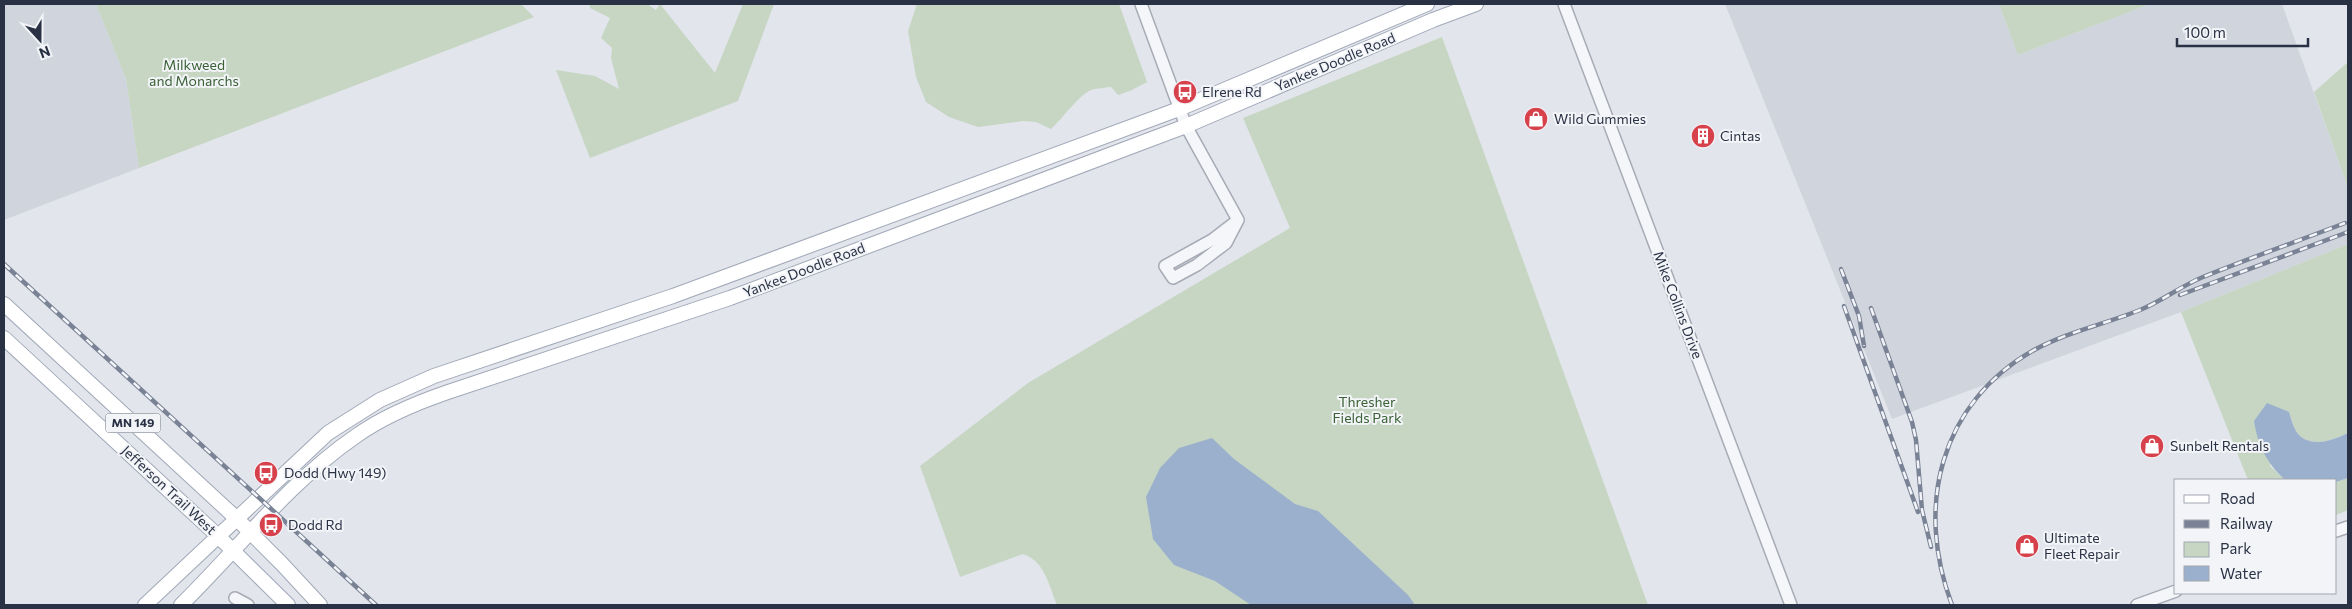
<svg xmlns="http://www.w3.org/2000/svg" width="2352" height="609" viewBox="0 0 2352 609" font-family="Commissioner,sans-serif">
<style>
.built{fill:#d0d4dd}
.green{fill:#c6d6c3}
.water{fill:#9bb0cd}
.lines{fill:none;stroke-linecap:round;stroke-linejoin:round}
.minor-casing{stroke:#a7abb6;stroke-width:14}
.major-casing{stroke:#a0a8b8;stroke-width:16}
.minor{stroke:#f5f6f9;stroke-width:11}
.major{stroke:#fff;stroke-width:14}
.rail-casing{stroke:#7a8396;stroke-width:4.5}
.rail{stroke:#f2f4f8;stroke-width:2.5;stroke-dasharray:8;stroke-linecap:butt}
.labels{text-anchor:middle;stroke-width:4;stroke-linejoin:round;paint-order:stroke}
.shield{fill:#f2f4f8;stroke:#656c7a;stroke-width:1}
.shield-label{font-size:12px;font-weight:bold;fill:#293144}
.street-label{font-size:14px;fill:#293144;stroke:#f2f4f8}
.park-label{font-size:14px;fill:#3a6135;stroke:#f2f4f8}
.poi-label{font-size:14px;fill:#293144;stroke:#f2f4f8;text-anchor:start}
</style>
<rect width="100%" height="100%" fill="#e2e5eb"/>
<g class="built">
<polygon points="4,4 96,4 126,79 139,168 4,220"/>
<polygon points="1725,4 1999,4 2018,55 2150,4 2282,4 2348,188 2348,244 2181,312 1892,419"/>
</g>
<g class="green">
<polygon points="96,4 521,4 534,17 139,168 126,79"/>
<polygon points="590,4 647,4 656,10 660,4 715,73 743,4 774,4 738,101 590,158 556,70 595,76 619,89 611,58 612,48 601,38 610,18 590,8"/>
<path d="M 917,4 L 1119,4 L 1147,82 L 1132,90 L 1118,95 L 1111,87 C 1105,88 1097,88 1091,90 C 1079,95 1062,119 1051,129 L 1036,122 L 1023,121 L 978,127 L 949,117 L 926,102 L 916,77 L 908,31 Z"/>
<polygon points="1999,4 2150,4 2018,55"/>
<path d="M 1442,37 L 1648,605 L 1057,605 C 1049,586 1045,561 1023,554 L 960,577 L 920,466 L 1028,383 L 1290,228 L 1243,118 Z"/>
<polygon points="2348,62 2348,188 2314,92"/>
<path d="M 2348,244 L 2348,433 C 2334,440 2312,448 2299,435 C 2294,430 2291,419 2289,412 L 2270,466 L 2285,480 L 2248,480 L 2181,312 Z"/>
<polygon points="2348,478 2348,510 2336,515 2336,482"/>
</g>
<g class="water">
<path d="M 2267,403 L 2289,412 C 2291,419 2294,430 2299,435 C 2312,448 2334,440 2348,433 L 2348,478 L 2336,482 L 2285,480 C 2267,463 2258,446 2254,421 Z"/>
<polygon points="1212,438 1234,459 1295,504 1318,511 1408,595 1415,605 1251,605 1215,581 1174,565 1153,539 1146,497 1160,468 1179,448"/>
</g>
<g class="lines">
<g class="minor-casing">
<g id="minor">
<polyline points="1141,4 1186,126 1238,220 1212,240 1165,266 1173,278 1197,265 1226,243 1238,220"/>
<polyline points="1564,4 1791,605"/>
<polyline points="2336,531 2348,527"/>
<polyline points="235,598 248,605"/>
<polyline points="2137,605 2176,591"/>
</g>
</g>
<g class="major-casing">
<g id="major">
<polyline points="4,304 236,518 282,564 320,605"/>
<polyline points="4,338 218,536 288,605"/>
<polyline points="145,605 328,433 380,400 434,376 673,296 1179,109 1427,4"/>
<path d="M 181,605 C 238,549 289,482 356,436 C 384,416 416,403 448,392 L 730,298 L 1186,126 L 1433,20 L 1476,4"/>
</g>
</g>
<use href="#minor" class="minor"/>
<use href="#major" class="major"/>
<g class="rail-casing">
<g id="rail">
<polyline points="4,264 376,605"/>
<polyline points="1841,269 1859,316 1864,346"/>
<polyline points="2180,295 2348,232"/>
<polyline points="1844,306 1918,512"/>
<polyline points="1871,308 1912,422 1916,440 1922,510 1931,547"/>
<path d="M 1952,605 C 1915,507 1939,404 2034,350 C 2067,332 2105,324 2140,310 C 2162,301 2181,286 2203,277 C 2250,258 2298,241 2345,223"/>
</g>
</g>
<use href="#rail" class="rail"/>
</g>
<defs>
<g id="bus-disc" transform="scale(1.25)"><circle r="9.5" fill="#d6414c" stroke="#f2f4f8"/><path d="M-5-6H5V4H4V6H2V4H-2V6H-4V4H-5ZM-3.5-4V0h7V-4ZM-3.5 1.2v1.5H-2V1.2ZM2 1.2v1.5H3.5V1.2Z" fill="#fff"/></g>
<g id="shop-disc" transform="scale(1.25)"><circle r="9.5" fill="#d6414c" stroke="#f2f4f8"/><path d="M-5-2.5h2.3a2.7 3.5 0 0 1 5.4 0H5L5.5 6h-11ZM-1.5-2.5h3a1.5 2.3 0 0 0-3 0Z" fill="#fff"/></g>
<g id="building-disc" transform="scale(1.25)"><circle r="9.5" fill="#d6414c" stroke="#f2f4f8"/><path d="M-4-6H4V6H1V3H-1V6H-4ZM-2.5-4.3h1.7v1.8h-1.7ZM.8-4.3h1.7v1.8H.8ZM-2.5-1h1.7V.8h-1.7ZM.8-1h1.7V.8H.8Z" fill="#fff"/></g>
</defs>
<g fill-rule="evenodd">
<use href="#bus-disc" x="1185" y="92"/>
<use href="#shop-disc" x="1536" y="119"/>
<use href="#building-disc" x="1703" y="136"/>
<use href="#shop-disc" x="2152" y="446"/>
<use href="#bus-disc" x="266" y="473"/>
<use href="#bus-disc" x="271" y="525"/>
<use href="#shop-disc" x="2027" y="546"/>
</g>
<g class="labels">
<rect class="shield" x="105.5" y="413.5" width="55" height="19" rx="4"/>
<g class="shield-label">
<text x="133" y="427">MN 149</text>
</g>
<g class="street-label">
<text transform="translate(1335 62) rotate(-23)" y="5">Yankee Doodle Road</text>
<text transform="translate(804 270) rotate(-21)" y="5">Yankee Doodle Road</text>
<text transform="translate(1678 305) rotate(69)" y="5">Mike Collins Drive</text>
<text transform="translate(169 490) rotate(43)" y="5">Jefferson Trail West</text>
</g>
<g class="park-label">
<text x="194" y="70">Milkweed<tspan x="194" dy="16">and Monarchs</tspan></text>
<text x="1367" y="407">Thresher<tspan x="1367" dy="16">Fields Park</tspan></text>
</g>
<g class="poi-label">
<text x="1202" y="97">Elrene Rd</text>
<text x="1554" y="124">Wild Gummies</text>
<text x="1720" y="141">Cintas</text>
<text x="2170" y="451">Sunbelt Rentals</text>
<text x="284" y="478">Dodd (Hwy 149)</text>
<text x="288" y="530">Dodd Rd</text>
<text x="2044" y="543">Ultimate<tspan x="2044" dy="16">Fleet Repair</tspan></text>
</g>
</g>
<rect width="2352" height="609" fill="none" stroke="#293144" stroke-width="10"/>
<rect x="2174" y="479" width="162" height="115" fill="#f2f4f8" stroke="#a2a6b0"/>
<rect x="2184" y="495" width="25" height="8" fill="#ffffff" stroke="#a2a6b0"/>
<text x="2220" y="504" font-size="15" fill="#293144">Road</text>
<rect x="2184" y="520" width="25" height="8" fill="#7a8396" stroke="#a2a6b0"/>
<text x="2220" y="529" font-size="15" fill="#293144">Railway</text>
<rect x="2184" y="542" width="25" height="15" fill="#c6d6c3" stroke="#a2a6b0"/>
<text x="2220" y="554" font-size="15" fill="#293144">Park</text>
<rect x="2184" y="566" width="25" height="15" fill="#9bb0cd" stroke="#a2a6b0"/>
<text x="2220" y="579" font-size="15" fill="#293144">Water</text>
<g transform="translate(40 40) rotate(159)" stroke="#f2f4f8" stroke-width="4" paint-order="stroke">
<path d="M0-4L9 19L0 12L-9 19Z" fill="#293144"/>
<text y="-8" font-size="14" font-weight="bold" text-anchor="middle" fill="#293144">N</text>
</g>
<path d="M2177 38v8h131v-8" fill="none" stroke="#293144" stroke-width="2.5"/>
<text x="2184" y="38" font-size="15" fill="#293144" stroke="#f2f4f8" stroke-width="4" paint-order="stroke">100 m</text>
</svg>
